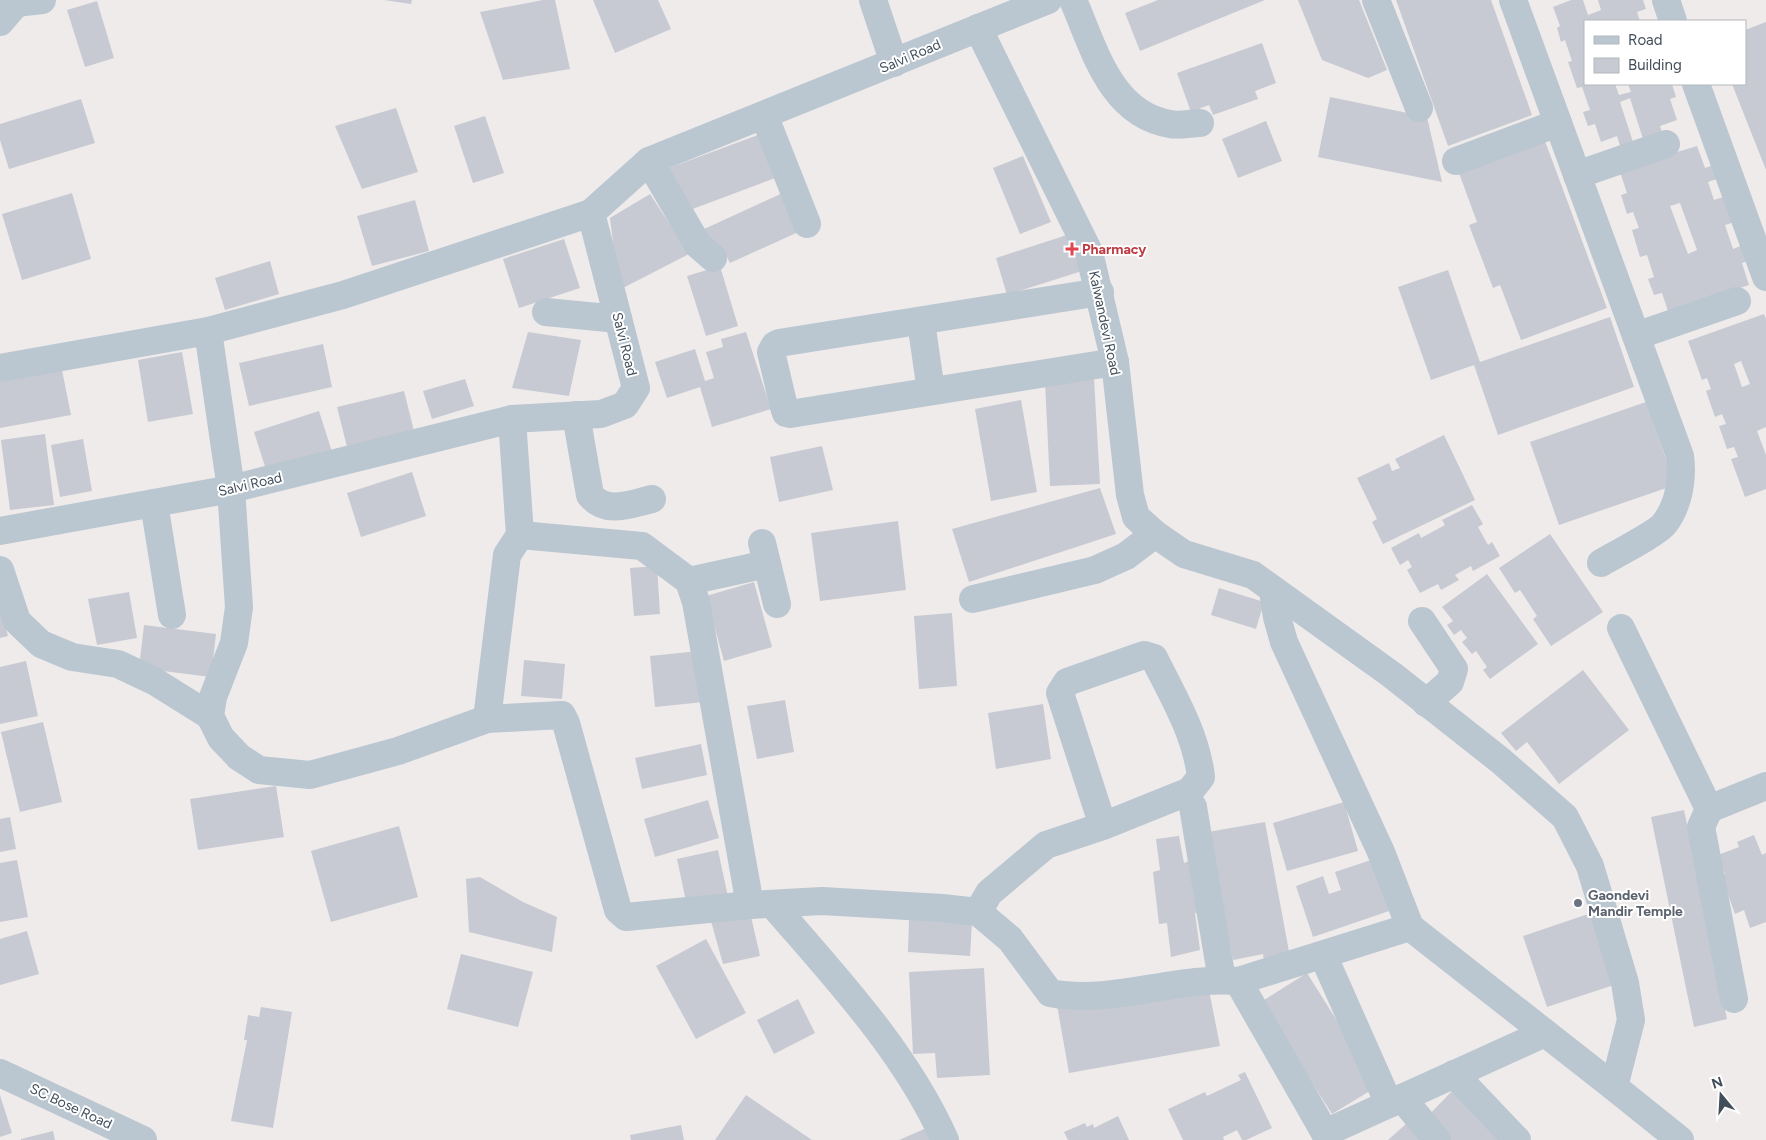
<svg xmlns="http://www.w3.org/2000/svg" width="1766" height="1140" viewBox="0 0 1766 1140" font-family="Figtree,sans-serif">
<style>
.building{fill:#c7cad2;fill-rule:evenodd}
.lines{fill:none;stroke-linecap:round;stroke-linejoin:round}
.minor{stroke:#bac6d0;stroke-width:28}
.health-dot{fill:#e0444e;stroke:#fff;stroke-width:2}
.worship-dot{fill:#6b7280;stroke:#fff;stroke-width:2}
.labels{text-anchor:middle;stroke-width:4;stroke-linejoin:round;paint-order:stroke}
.street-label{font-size:14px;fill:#424e5a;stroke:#fff}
.health-label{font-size:14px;font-weight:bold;fill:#be3a42;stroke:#fff;text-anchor:start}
.worship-label{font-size:14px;font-weight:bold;fill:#5b616d;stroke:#fff;text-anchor:start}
</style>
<rect width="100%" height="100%" fill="#efebeb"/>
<g class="building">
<polygon points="384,0 412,0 411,4"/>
<polygon points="543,0 555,0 570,69 503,80 480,12"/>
<polygon points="593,0 658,0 671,29 615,53"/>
<polygon points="1158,0 1265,0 1140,51 1125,13"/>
<polygon points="1298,0 1359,0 1387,70 1368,78 1322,60"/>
<polygon points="1396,0 1491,0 1532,115 1448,146"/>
<polygon points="1571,0 1583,0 1588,15 1601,10 1598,0 1643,0 1646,9 1637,12 1640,21 1585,21 1585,84 1615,84 1619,95 1631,92 1628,84 1672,84 1676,97 1670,99 1677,120 1660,126 1662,132 1643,139 1630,98 1620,102 1633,142 1620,146 1617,136 1601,142 1595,124 1588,126 1583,112 1590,110 1582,87 1577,88 1568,62 1572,61 1565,40 1561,42 1557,28 1560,26 1553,7"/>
<polygon points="97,1 114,58 85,67 67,10"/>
<polygon points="1766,22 1766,170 1732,84 1745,84 1745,30"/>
<polygon points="1262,43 1276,83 1255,91 1258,99 1213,115 1209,105 1191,112 1177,73"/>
<polygon points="1330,97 1427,117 1442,182 1318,157"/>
<polygon points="81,99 95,143 9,169 0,140 0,124"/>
<polygon points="396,108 418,172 362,189 335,126"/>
<polygon points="485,116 504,173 473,183 454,126"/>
<polygon points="1266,121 1282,161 1238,178 1222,139"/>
<polygon points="758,135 775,178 682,213 666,169"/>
<polygon points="1545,141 1607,308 1521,340 1500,285 1493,288 1469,225 1477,222 1459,173"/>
<path d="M 1697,146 L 1705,168 L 1716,164 L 1720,178 L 1708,182 L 1714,200 L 1726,196 L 1735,222 L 1725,225 L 1733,249 L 1743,245 L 1748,261 L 1742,263 L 1749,285 L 1668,311 L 1662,293 L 1654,295 L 1648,279 L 1654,277 L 1647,255 L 1640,257 L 1632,230 L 1639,228 L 1633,212 L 1627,214 L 1621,195 L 1627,193 L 1620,172 L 1676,148 L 1677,152 ZM 1680,203 L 1697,250 L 1688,254 L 1670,206 Z"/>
<polygon points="1023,156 1051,222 1020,234 993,168"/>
<polygon points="787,191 805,229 730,263 723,249 712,253 702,230"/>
<polygon points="72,193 91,259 22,280 2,214"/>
<polygon points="650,194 689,254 619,290 610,218"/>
<polygon points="415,200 429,251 372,266 357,216"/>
<polygon points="1070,234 1082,271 1007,295 996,258"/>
<polygon points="564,239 580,288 519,308 503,259"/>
<polygon points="270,261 279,294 225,310 215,278"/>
<polygon points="720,266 738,326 706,336 687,276"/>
<polygon points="1448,270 1480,362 1610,317 1634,387 1498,435 1474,365 1431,380 1398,287"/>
<path d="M 1764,314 L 1766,319 L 1766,427 L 1757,431 L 1766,455 L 1766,489 L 1745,497 L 1731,459 L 1738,457 L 1734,447 L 1727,449 L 1719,426 L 1726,424 L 1722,414 L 1715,417 L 1706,391 L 1711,389 L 1707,378 L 1702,380 L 1688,341 ZM 1741,361 L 1750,384 L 1742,387 L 1734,364 Z"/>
<polygon points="528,332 581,340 569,396 512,388"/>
<polygon points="746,332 771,409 712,427 700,387 667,398 655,362 695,349 705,381 714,378 706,352 723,347 721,339"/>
<polygon points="323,344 332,387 249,406 239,363"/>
<polygon points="182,352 193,414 148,422 138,360"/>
<polygon points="62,370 71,415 0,428 0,382"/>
<polygon points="1094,378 1100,484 1050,486 1045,381"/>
<polygon points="465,379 474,406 432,419 423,391"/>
<polygon points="404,391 414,431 347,447 337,407"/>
<polygon points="1021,400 1037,492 991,501 975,409"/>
<polygon points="1646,402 1675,485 1559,525 1530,442"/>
<polygon points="319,411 333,455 268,476 254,432"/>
<polygon points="45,434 54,505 10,510 1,440"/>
<polygon points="1444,435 1475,500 1383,544 1372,522 1377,519 1357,478 1389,463 1392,471 1400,468 1395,459"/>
<polygon points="83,439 92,491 60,497 51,445"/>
<polygon points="822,446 833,490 779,502 770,457"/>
<polygon points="412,472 426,516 361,537 347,493"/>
<polygon points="1100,488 1116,534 969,582 952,529"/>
<polygon points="1472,505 1483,524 1478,527 1488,545 1492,542 1500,556 1473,571 1471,566 1455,575 1459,580 1441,590 1438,584 1420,593 1407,570 1412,567 1408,560 1400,565 1391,548 1419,533 1421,538 1445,525 1442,520"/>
<polygon points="898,521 906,590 820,601 811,533"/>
<polygon points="1550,534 1603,612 1551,646 1533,619 1537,616 1520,590 1515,593 1499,568"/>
<polygon points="657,566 660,614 634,616 630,568"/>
<polygon points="1487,574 1538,644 1490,679 1483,670 1487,667 1476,651 1472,654 1462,642 1467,638 1461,630 1454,635 1447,625 1453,621 1442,607"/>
<polygon points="754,582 772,647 724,661 706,596"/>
<polygon points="1219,588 1264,602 1256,629 1211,615"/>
<polygon points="129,592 137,638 97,645 88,599"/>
<polygon points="1,610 8,636 0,638 0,611"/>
<polygon points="952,613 957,686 919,689 914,616"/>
<polygon points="144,625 216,634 211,677 139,668"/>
<polygon points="699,651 704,702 655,707 650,656"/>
<polygon points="524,660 565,664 562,699 521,696"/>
<polygon points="26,661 38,716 0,724 0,667"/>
<polygon points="1583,670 1629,730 1559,784 1527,742 1516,751 1501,733"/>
<polygon points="785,700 794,752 757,759 747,706"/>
<polygon points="1043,704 1051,759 996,769 988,713"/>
<polygon points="43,722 62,802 20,812 1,732"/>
<polygon points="701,744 707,775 642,789 635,758"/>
<polygon points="276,786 284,837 198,850 190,799"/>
<polygon points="708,800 719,838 655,857 644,819"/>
<polygon points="1344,802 1358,851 1287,871 1273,823"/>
<polygon points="1684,810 1727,1019 1694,1027 1651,817"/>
<polygon points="10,817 16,849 0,852 0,819"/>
<polygon points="1265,822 1290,957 1264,961 1263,954 1233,960 1208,832"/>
<polygon points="399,826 418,897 331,922 311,851"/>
<polygon points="1754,835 1762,855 1766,853 1766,922 1750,928 1744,910 1735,914 1721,875 1725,874 1718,855 1739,847 1737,842"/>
<polygon points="1179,836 1184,863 1189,861 1202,912 1195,913 1200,950 1171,957 1167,923 1159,924 1153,872 1160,870 1156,839"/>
<polygon points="718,850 728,897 687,906 677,859"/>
<polygon points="1377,858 1395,909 1313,937 1296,886 1323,876 1329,894 1341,890 1335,872"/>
<polygon points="17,860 28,917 0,922 0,863"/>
<polygon points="480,877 523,902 557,917 552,952 469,932 466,879"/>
<polygon points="750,912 760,956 723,964 711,921"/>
<polygon points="1594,912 1617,984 1547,1007 1523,936"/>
<polygon points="909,919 972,923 970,956 908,952"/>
<polygon points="27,931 39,974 0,985 0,939"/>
<polygon points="706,939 746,1013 696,1039 656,966"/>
<polygon points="461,954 533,972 518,1027 447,1009"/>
<polygon points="984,968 990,1075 937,1078 935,1053 913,1054 909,972"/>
<polygon points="1307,973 1378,1086 1332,1114 1261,1002"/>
<polygon points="1208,985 1220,1046 1069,1073 1057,1005"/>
<polygon points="798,999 815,1033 774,1054 757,1020"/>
<polygon points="261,1007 292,1012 273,1128 231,1121 247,1040 244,1040 248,1015 259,1017"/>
<polygon points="1245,1072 1272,1128 1246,1140 1242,1140 1237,1130 1223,1137 1224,1140 1183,1140 1168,1109 1205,1092 1207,1096 1241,1080 1238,1075"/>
<polygon points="1453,1090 1505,1140 1443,1140 1423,1121"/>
<polygon points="0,1095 12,1133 0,1137"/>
<polygon points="746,1095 812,1140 715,1140"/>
<polygon points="1118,1116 1129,1140 1068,1140 1064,1132 1085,1123 1087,1127 1093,1124 1094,1128"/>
<polygon points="1406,1124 1420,1140 1388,1140"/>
<polygon points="681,1125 684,1140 631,1140 630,1135"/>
<polygon points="931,1126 937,1140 899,1140"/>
<polygon points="53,1131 55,1140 21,1140 21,1139"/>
</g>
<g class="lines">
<g class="minor">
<polyline points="873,0 894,63"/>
<path d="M 1073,0 C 1094,48 1110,114 1170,124 C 1179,126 1191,123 1200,123"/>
<polyline points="1376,0 1419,108"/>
<path d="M 1513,0 L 1680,456 C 1683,479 1679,504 1665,523 C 1658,533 1614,555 1601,563"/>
<polyline points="1666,0 1673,21"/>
<polyline points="16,3 42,0"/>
<polyline points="0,22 19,0"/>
<polyline points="978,28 1089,252 1115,362 1130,495 1136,517 1155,534 1184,554 1253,575 1392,675 1501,761 1565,817 1590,866 1625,983 1631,1020 1614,1087 1680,1140"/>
<polyline points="1696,84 1766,277"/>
<polyline points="764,115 807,224"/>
<polyline points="649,161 698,245 713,258"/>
<polyline points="1456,161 1558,123"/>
<polyline points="1577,175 1666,144"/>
<polyline points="1100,292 779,343 775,345 771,352 784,407 786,413 790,414 1115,362"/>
<polyline points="546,312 618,319"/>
<polyline points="921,322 931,391"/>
<path d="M 208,331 L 231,489 L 239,607 L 234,643 L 213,697 L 210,716 L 221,738 L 239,757 L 259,770 L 310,775 L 398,751 L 487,719 L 562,715 L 566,723 L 618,910 L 626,917 L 750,905 L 822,901 L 942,908 L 978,912 L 1010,939 L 1050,993 C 1113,1005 1176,976 1238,981 L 1410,927"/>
<polyline points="1636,336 1737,301"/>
<polyline points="0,368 208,331 343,295 591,213"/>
<path d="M 576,415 L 590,495 C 606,515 630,504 652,499"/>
<polyline points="154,503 172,615"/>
<polyline points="0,531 231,489 512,419 601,414 625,405 636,388 591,213 649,161 1048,0"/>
<polyline points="520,535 642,546 689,581 696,602 750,905"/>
<polyline points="762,543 777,604"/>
<polyline points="0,570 17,621 41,644 72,657 118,664 154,681 210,716"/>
<polyline points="689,581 767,564"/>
<polyline points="1273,591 1277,617 1284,642 1381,852 1410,927 1614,1087"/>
<polyline points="973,599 1095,570 1126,556 1155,534"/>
<polyline points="1422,621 1454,669 1450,682 1426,703"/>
<polyline points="1621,628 1709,809 1701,827 1734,999"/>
<polyline points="487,719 507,555 520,535 512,419"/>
<polyline points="1193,807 1222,980"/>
<polyline points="1709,809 1766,786"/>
<path d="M 774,906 C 837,979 905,1051 945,1140"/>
<path d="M 978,912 L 989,893 L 1046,845 L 1103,826 L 1190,791 L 1201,777 C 1196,734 1173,696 1154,658 L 1144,655 L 1067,682 L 1060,693 L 1103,826"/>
<polyline points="1323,955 1389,1104"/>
<polyline points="1238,981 1329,1140"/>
<polyline points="0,1073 143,1140"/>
<polyline points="1454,1074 1517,1140"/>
<polyline points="1402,1098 1437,1140"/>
<polyline points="1325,1133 1545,1033"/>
</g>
</g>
<path class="health-dot" d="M1069.5 241.5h5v5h5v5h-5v5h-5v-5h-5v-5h5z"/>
<circle class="worship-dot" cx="1578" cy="903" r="5"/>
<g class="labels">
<g class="street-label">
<text transform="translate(910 56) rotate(-23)" y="5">Salvi Road</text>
<text transform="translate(1105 323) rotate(78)" y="5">Kalwandevi Road</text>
<text transform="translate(625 344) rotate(76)" y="5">Salvi Road</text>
<text transform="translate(250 484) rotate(-13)" y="5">Salvi Road</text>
<text transform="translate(71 1106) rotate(25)" y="5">SC Bose Road</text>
</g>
<g class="health-label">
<text x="1082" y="254">Pharmacy</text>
</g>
<g class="worship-label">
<text x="1588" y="900">Gaondevi<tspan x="1588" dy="16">Mandir Temple</tspan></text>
</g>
</g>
<rect x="1584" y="20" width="162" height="65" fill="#ffffff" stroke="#b3b8bd"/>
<rect x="1594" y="36" width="25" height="8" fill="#bac6d0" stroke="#b3b8bd"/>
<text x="1628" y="45" font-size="15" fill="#424e5a">Road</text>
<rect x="1594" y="58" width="25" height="15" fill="#c7cad2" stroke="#b3b8bd"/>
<text x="1628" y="70" font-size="15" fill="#424e5a">Building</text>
<g transform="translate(1721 1095) rotate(342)" stroke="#ffffff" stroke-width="4" paint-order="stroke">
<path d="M0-4L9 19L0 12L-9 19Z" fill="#424e5a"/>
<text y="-8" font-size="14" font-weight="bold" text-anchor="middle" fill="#424e5a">N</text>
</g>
</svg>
